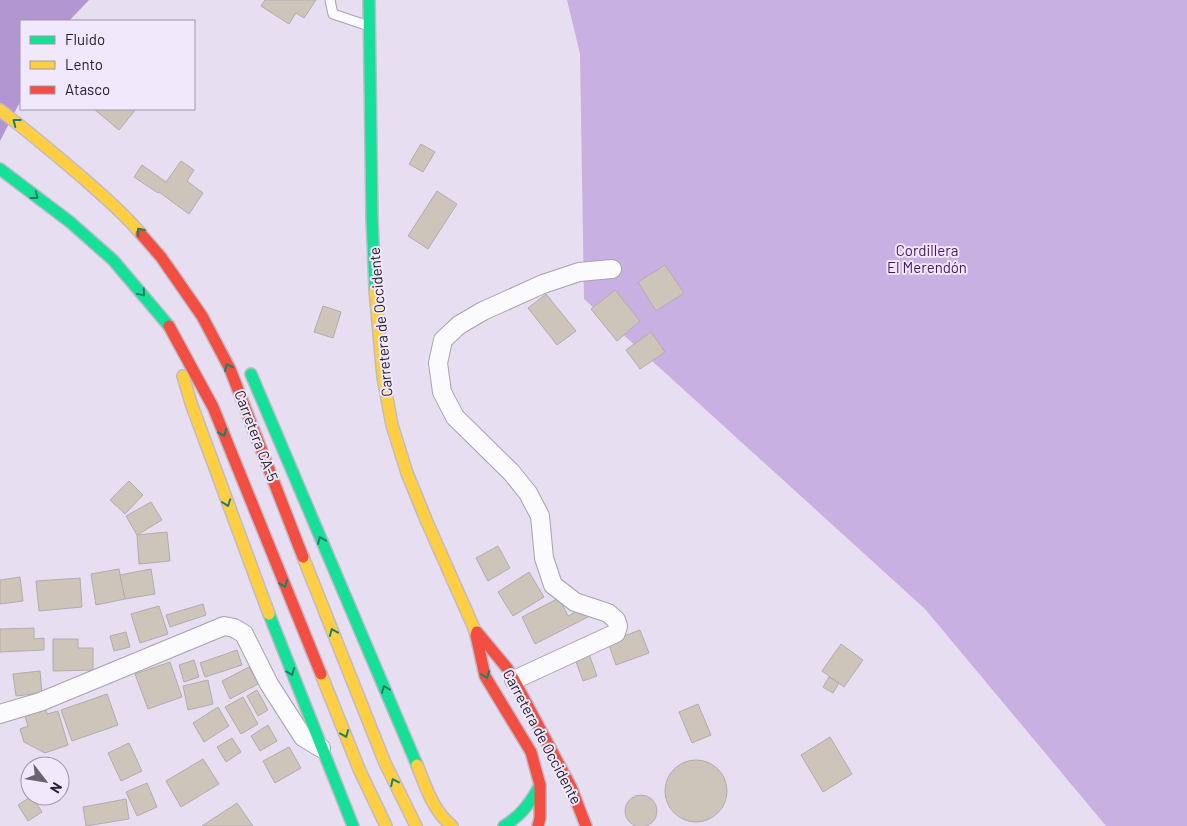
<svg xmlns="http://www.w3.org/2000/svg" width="1187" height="826" viewBox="0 0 1187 826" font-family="Barlow,sans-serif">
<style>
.forest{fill:#c9b0e3}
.water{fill:#b296d1}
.building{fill:#cdc4ba;stroke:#b1abad}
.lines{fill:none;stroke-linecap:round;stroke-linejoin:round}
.lane-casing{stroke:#a7a1ae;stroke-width:11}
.street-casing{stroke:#a7a1ae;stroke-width:20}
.fast-casing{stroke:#c0bac8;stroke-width:14}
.slow-casing{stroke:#c0bac8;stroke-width:14}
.jam-casing{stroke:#c0bac8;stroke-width:14}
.lane{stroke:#fbfafd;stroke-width:9}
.street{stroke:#fbfafd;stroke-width:18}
.fast{stroke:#16e098;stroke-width:11}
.slow{stroke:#ffcf43;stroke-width:11}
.jam{stroke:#f24e42;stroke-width:11}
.oneway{stroke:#1e8062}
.labels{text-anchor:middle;stroke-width:4;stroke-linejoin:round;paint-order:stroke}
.park-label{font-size:15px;fill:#4a1471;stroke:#f1e8fb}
.street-label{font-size:15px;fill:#26212c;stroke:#f1e8fb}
</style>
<rect width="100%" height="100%" fill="#e7dff1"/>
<polygon class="forest" points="567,0 1187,0 1187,826 1106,826 925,609 584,299 580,54"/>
<polygon class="water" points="0,0 89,0 69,21 21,21 21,100 0,141"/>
<g class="building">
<polygon points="265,0 316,0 304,18 296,13 289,24 261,6"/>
<polygon points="94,109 136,109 119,130"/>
<polygon points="421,144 435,152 423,172 409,164"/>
<polygon points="181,161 194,170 187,181 203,193 189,214 159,192 158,193 134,177 142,165 166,182"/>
<polygon points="437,191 457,204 428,249 408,236"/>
<polygon points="665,265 684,293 656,311 638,282"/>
<polygon points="615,290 640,321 617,341 591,309"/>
<polygon points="546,294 576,331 557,345 528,308"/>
<polygon points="323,306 341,312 333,338 314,332"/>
<polygon points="651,332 665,352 640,369 626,350"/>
<polygon points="129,481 143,495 125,514 110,500"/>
<polygon points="151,502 162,520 137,535 126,516"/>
<polygon points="167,532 170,561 139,564 137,535"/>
<polygon points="498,546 510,568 488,581 476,558"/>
<polygon points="119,569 125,599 96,605 91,574"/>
<polygon points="151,569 155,594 125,599 120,575"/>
<polygon points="529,572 544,597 513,616 498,592"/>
<polygon points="20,577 23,601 0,604 0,580"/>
<polygon points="80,578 82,607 39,611 36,581"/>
<polygon points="559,598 568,616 583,608 588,617 535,644 522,617"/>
<polygon points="203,604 206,615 170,627 166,615"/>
<polygon points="159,606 168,634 140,643 131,614"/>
<polygon points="34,628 34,639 44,638 44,650 0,652 0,629"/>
<polygon points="640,630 649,653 616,665 608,642"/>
<polygon points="126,632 130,647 114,651 110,636"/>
<polygon points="53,639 78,639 78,648 93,648 93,670 53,671"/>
<polygon points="841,644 863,660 844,687 822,671"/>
<polygon points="237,650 242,665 205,677 200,663"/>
<polygon points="589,654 597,676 583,681 575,659"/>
<polygon points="194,660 199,677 184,682 179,665"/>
<polygon points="170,662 182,697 148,709 135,674"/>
<polygon points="249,667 258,684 230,699 222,681"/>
<polygon points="40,671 42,693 16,696 13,674"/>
<polygon points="829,677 839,683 833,693 823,687"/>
<polygon points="208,680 213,704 188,710 183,686"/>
<polygon points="257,690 268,710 258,716 247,696"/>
<polygon points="107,694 118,725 72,741 61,710"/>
<polygon points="243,697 258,724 241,734 225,707"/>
<polygon points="698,704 711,735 692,743 679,712"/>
<polygon points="45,706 47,714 58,711 68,745 45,753 24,742 20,729 28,726 24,713"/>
<polygon points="218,707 229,726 204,742 193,723"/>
<polygon points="268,725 277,741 260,751 251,736"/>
<polygon points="830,737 852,774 823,792 801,755"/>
<polygon points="232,738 241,752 226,762 217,747"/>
<polygon points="129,743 142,771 121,781 108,753"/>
<polygon points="289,747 301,768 275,783 263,761"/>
<polygon points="203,759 219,784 181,807 166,781"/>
<circle cx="696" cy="791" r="31"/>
<polygon points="147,783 157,807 137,816 126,792"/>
<circle cx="641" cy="811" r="16"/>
<polygon points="32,796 42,812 28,821 18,805"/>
<polygon points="126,799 129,819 86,826 83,807"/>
<polygon points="237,803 253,826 202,826"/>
</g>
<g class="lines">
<g class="lane-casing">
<polyline id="lane" points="330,0 333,14 366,25"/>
</g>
<g class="street-casing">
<g id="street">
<polyline points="514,680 616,633 618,626 616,620 608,613 575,602 553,585 544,558 540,516 528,493 511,472 455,417 442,392 438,363 443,340 459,325 483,311 543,284 579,272 612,269"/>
<polyline points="0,714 40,702 224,626 234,628 244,634 269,684 303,737 321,748"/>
</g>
</g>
<g class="fast-casing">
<g id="fast">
<polyline points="369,0 372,218 375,289"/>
<polyline points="0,169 70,222 113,260 169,326"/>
<polyline points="251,374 417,765"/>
<polyline points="269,614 353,826"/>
<path d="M 504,826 C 521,816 531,802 540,785"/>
</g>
</g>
<g class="slow-casing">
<g id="slow">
<path d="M 0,110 C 29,132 56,155 83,178 C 103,196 124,213 141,234"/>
<polyline points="375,289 383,377 392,425 407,473 427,522 474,628 476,635"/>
<polyline points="183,376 191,403 269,614"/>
<polyline points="303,557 385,763 416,826"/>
<polyline points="321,674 359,769 386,826"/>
<path d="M 417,765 C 426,787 433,811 452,826"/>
</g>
</g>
<g class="jam-casing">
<g id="jam">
<polyline points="141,234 161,257 202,316 230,369 303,557"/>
<polyline points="169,326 213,407 321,674"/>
<polyline points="477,632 507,668 514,680 571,787 586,826"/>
<polyline points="476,635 485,676 531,752 540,785 540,818 538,826"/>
</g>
</g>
<use href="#lane" class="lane"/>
<use href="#street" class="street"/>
<use href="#fast" class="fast"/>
<use href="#slow" class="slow"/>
<use href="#jam" class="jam"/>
</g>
<defs><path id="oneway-chevron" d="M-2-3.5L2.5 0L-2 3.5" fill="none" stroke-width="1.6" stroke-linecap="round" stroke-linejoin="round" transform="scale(1.25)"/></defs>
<g class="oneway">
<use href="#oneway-chevron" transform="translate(16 122) rotate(-142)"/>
<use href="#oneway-chevron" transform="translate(35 196) rotate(37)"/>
<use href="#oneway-chevron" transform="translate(140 231) rotate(-131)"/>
<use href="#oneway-chevron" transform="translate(142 293) rotate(50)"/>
<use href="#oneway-chevron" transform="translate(228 367) rotate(-115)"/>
<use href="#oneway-chevron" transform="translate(223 433) rotate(68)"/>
<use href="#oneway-chevron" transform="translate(227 503) rotate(70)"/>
<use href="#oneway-chevron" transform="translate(321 540) rotate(-113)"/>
<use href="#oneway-chevron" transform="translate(284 584) rotate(68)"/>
<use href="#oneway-chevron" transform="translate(333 632) rotate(-112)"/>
<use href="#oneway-chevron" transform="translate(291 672) rotate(68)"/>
<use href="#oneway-chevron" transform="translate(486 675) rotate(69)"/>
<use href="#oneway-chevron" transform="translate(385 689) rotate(-113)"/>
<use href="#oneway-chevron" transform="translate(345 734) rotate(68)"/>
<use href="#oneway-chevron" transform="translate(394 782) rotate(-116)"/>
</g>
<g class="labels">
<g class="park-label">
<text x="927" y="256">Cordillera<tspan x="927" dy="17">El Merendón</tspan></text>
</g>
<g class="street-label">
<text transform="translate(381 322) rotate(-95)" y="5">Carretera de Occidente</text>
<text transform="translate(256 436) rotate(69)" y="5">Carretera CA-5</text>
<text transform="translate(542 737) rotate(62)" y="5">Carretera de Occidente</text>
</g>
</g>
<rect x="20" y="20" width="175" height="90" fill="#f1e8fb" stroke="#a098a8"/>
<rect x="30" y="36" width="25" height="8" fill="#16e098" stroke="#a098a8"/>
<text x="65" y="45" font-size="15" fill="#26212c">Fluido</text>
<rect x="30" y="61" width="25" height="8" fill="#ffcf43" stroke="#a098a8"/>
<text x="65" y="70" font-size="15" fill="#26212c">Lento</text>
<rect x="30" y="86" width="25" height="8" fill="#f24e42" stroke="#a098a8"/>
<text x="65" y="95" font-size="15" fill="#26212c">Atasco</text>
<g transform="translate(45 781) rotate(121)"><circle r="24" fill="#f1e8fb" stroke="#a098a8"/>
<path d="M0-4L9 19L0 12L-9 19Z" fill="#6a6471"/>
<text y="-8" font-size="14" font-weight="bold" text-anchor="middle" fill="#26212c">N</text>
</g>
</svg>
